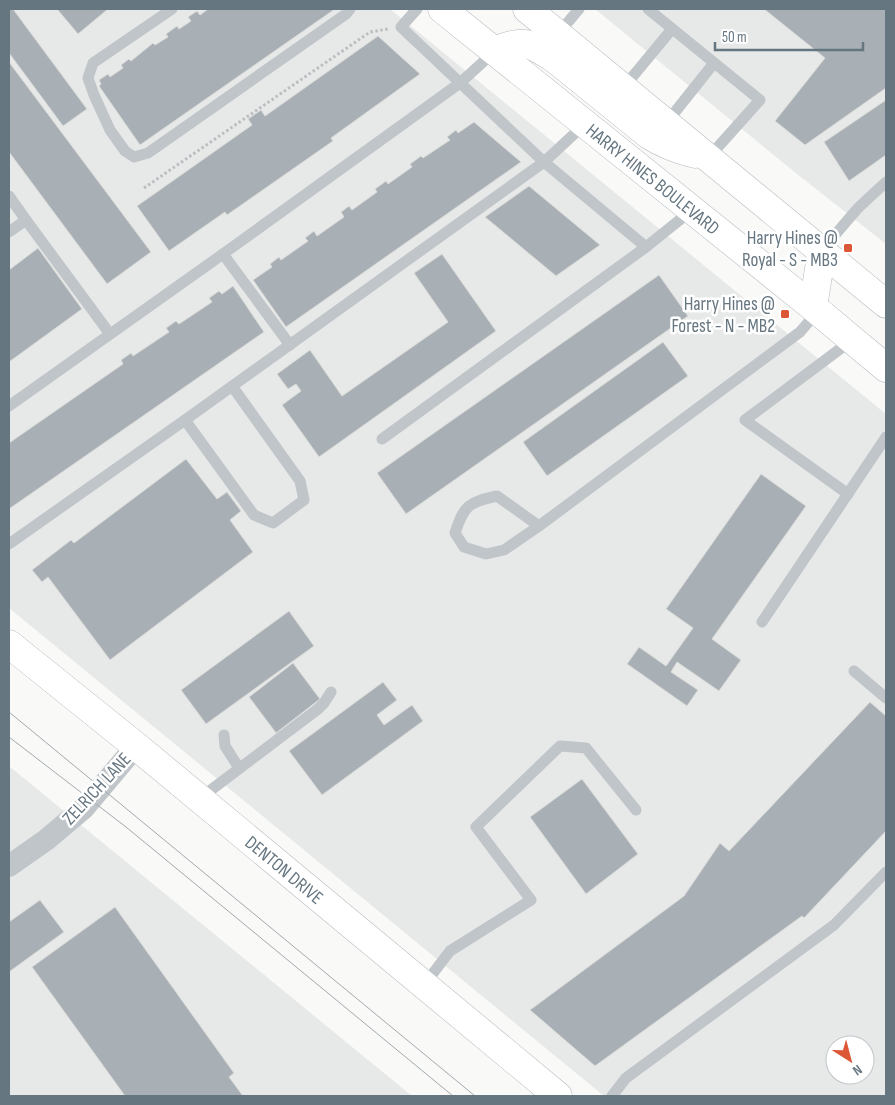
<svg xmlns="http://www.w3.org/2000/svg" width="895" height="1105" viewBox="0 0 895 1105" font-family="'Sofia Sans Condensed',sans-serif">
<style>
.built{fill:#e7e8e8;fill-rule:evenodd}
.building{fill:#a8b0b6;stroke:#dbdbd9}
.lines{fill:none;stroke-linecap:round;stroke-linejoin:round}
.secondary-casing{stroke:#b3b9bd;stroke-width:29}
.primary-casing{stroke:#b4b9bd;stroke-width:29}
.path{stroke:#bbbec1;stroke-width:3;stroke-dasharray:2.5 2.5;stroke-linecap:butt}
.lane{stroke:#c0c5c9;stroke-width:11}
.street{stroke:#c0c5c9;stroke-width:22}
.secondary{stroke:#fff;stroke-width:28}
.primary{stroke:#fff;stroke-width:28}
.tram{stroke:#a2a9ae;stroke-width:1}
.poi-dot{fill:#dc5735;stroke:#fff;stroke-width:2}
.labels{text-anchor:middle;stroke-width:5;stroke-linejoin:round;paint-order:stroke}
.street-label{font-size:19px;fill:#667681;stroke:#fff}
.poi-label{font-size:19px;fill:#667681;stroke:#fff;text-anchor:end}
</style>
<rect width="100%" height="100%" fill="#f9f9f7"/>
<g class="built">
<path d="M 9,9 L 390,9 L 886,414 L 886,1096 L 604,1096 L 9,608 ZM 835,1045 L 865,1045 L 865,1075 L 835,1075 Z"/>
<polygon points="595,9 886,9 886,244 792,170"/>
<polygon points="9,766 412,1096 9,1096"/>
</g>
<g class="building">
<polygon points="9,9 13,9 87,109 63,126 9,53"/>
<polygon points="57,9 108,9 78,34"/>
<polygon points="208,9 335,9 140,145 99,86 101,84 99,80 108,74 110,77 123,68 121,65 129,59 131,61 153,43 155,45 168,37 166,34 177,26 179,29 191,21 188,17 197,11 200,15"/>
<polygon points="764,9 886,9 886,88 805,145 775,121 825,58"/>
<polygon points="378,36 420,74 331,138 333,141 227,215 225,212 169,251 137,206 252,125 248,119 261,110 265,116"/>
<polygon points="9,62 151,252 107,284 9,152"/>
<polygon points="886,100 886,155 849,181 824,142"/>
<polygon points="474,122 521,162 286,327 253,280 272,267 270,264 279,257 281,260 308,241 305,238 314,231 317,236 344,217 341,212 349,206 352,210 377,192 375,189 386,181 388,184 412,167 410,164 421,156 423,158 450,140 447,137 456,130 458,133"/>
<polygon points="529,186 600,245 556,276 485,217"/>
<polygon points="38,248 82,309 9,362 9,270"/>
<polygon points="442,254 496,331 319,457 282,405 301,391 296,384 288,389 277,374 310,350 342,396 448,322 414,273"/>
<polygon points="659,275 688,316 406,514 377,473"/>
<polygon points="233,286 264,332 9,509 9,443 123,364 121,360 131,353 133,356 169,332 166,328 176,321 179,324 212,302 209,298 219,291 222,294"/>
<polygon points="663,342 688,376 547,476 523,442"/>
<polygon points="186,459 217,499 227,492 241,511 230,520 253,552 110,660 48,577 42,582 32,570 71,540 74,543"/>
<polygon points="761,474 806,506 712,639 741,660 719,691 677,662 671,672 698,690 687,706 627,664 639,647 666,666 693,628 666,609"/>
<polygon points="289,611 314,646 206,724 181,690"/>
<polygon points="293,663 320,699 276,733 249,697"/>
<polygon points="383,682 397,700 377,715 384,725 412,705 423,721 322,795 289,751"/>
<polygon points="870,702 886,716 886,831 804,918 802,916 595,1066 530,1010 684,896 720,843 729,851"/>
<polygon points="582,779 638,854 586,894 530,817"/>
<polygon points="40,900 64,932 9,972 9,922"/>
<polygon points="115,907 234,1073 229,1077 243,1096 125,1096 32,967"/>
</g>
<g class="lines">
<g class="secondary-casing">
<g id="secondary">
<path id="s1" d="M 9,644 L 136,746 L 558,1096"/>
</g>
</g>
<g class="primary-casing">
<g id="primary">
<path id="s2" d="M 442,9 L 813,307 L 886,368"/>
<polyline points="527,9 886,304"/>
<path d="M 495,51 C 524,38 530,43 555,59 L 649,135 C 663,144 679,150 695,154"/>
<polyline points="813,307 822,250"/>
</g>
</g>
<polyline class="path" points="144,188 370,32 388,29"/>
<g class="lane">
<polyline points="172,9 93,63 88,78 94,95 110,130 125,151 134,157 148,153 346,14 350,9"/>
<polyline points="417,9 401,27 544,162 646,247"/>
<polyline points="648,9 760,100 709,157"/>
<polyline points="558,34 579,9"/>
<polyline points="624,87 672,29"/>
<polyline points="667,122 714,63"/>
<polyline points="9,196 26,220 9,232"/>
<polyline points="26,220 110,334"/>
<polyline points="822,250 858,208 886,182"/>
<polyline points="223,254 290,345"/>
<polyline points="9,406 223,254 460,83 495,51"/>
<polyline points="185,420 254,515 273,523 304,500 300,481 232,386"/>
<polyline points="382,439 646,247 692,210"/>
<polyline points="848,494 745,420 852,340"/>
<path d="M 539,526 L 497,496 C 469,502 464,505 455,533 L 464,547 L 486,554 L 504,550 L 539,526 L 800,332 L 818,311"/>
<polyline points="9,544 185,420 544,162 585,124"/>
<polyline points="762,622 886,437"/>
<polyline points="854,671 886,698"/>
<polyline points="224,735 225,746 239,768"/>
<polyline points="199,799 318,709 324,703 331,692"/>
<polyline points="424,985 450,951 531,900 476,827 560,746 586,748 636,810"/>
<polyline points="612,1096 626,1078 834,925 886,872"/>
</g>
<polyline class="street" points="9,866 46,840 84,808 136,746"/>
<use href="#secondary" class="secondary"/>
<use href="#primary" class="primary"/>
<g class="tram">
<polyline points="9,712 475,1096"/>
<polyline points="9,737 126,827 453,1096"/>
</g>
</g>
<g class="poi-dot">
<rect x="843" y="243" width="10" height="10" rx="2.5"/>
<rect x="780" y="309" width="10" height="10" rx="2.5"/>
</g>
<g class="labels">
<g class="street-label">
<text dy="7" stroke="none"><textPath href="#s2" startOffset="271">HARRY HINES BOULEVARD</textPath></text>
<text transform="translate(96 788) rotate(-47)" y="7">ZELRICH LANE</text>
<text dy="7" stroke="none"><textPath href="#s1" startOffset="356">DENTON DRIVE</textPath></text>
</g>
<g class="poi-label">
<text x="838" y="244">Harry Hines @<tspan x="838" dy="22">Royal - S - MB3</tspan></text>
<text x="775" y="310">Harry Hines @<tspan x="775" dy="22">Forest - N - MB2</tspan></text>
</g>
</g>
<rect width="895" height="1105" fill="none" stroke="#667681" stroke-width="20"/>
<g transform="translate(850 1060) rotate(144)"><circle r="24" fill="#ffffff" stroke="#c2c8cd"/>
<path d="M0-4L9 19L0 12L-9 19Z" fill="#dc5735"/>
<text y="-8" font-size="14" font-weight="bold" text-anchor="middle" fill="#667681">N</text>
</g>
<path d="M715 42v8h148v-8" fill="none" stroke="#667681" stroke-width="2.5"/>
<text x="722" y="42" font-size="15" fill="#667681" stroke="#ffffff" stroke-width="4" paint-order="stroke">50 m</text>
</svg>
